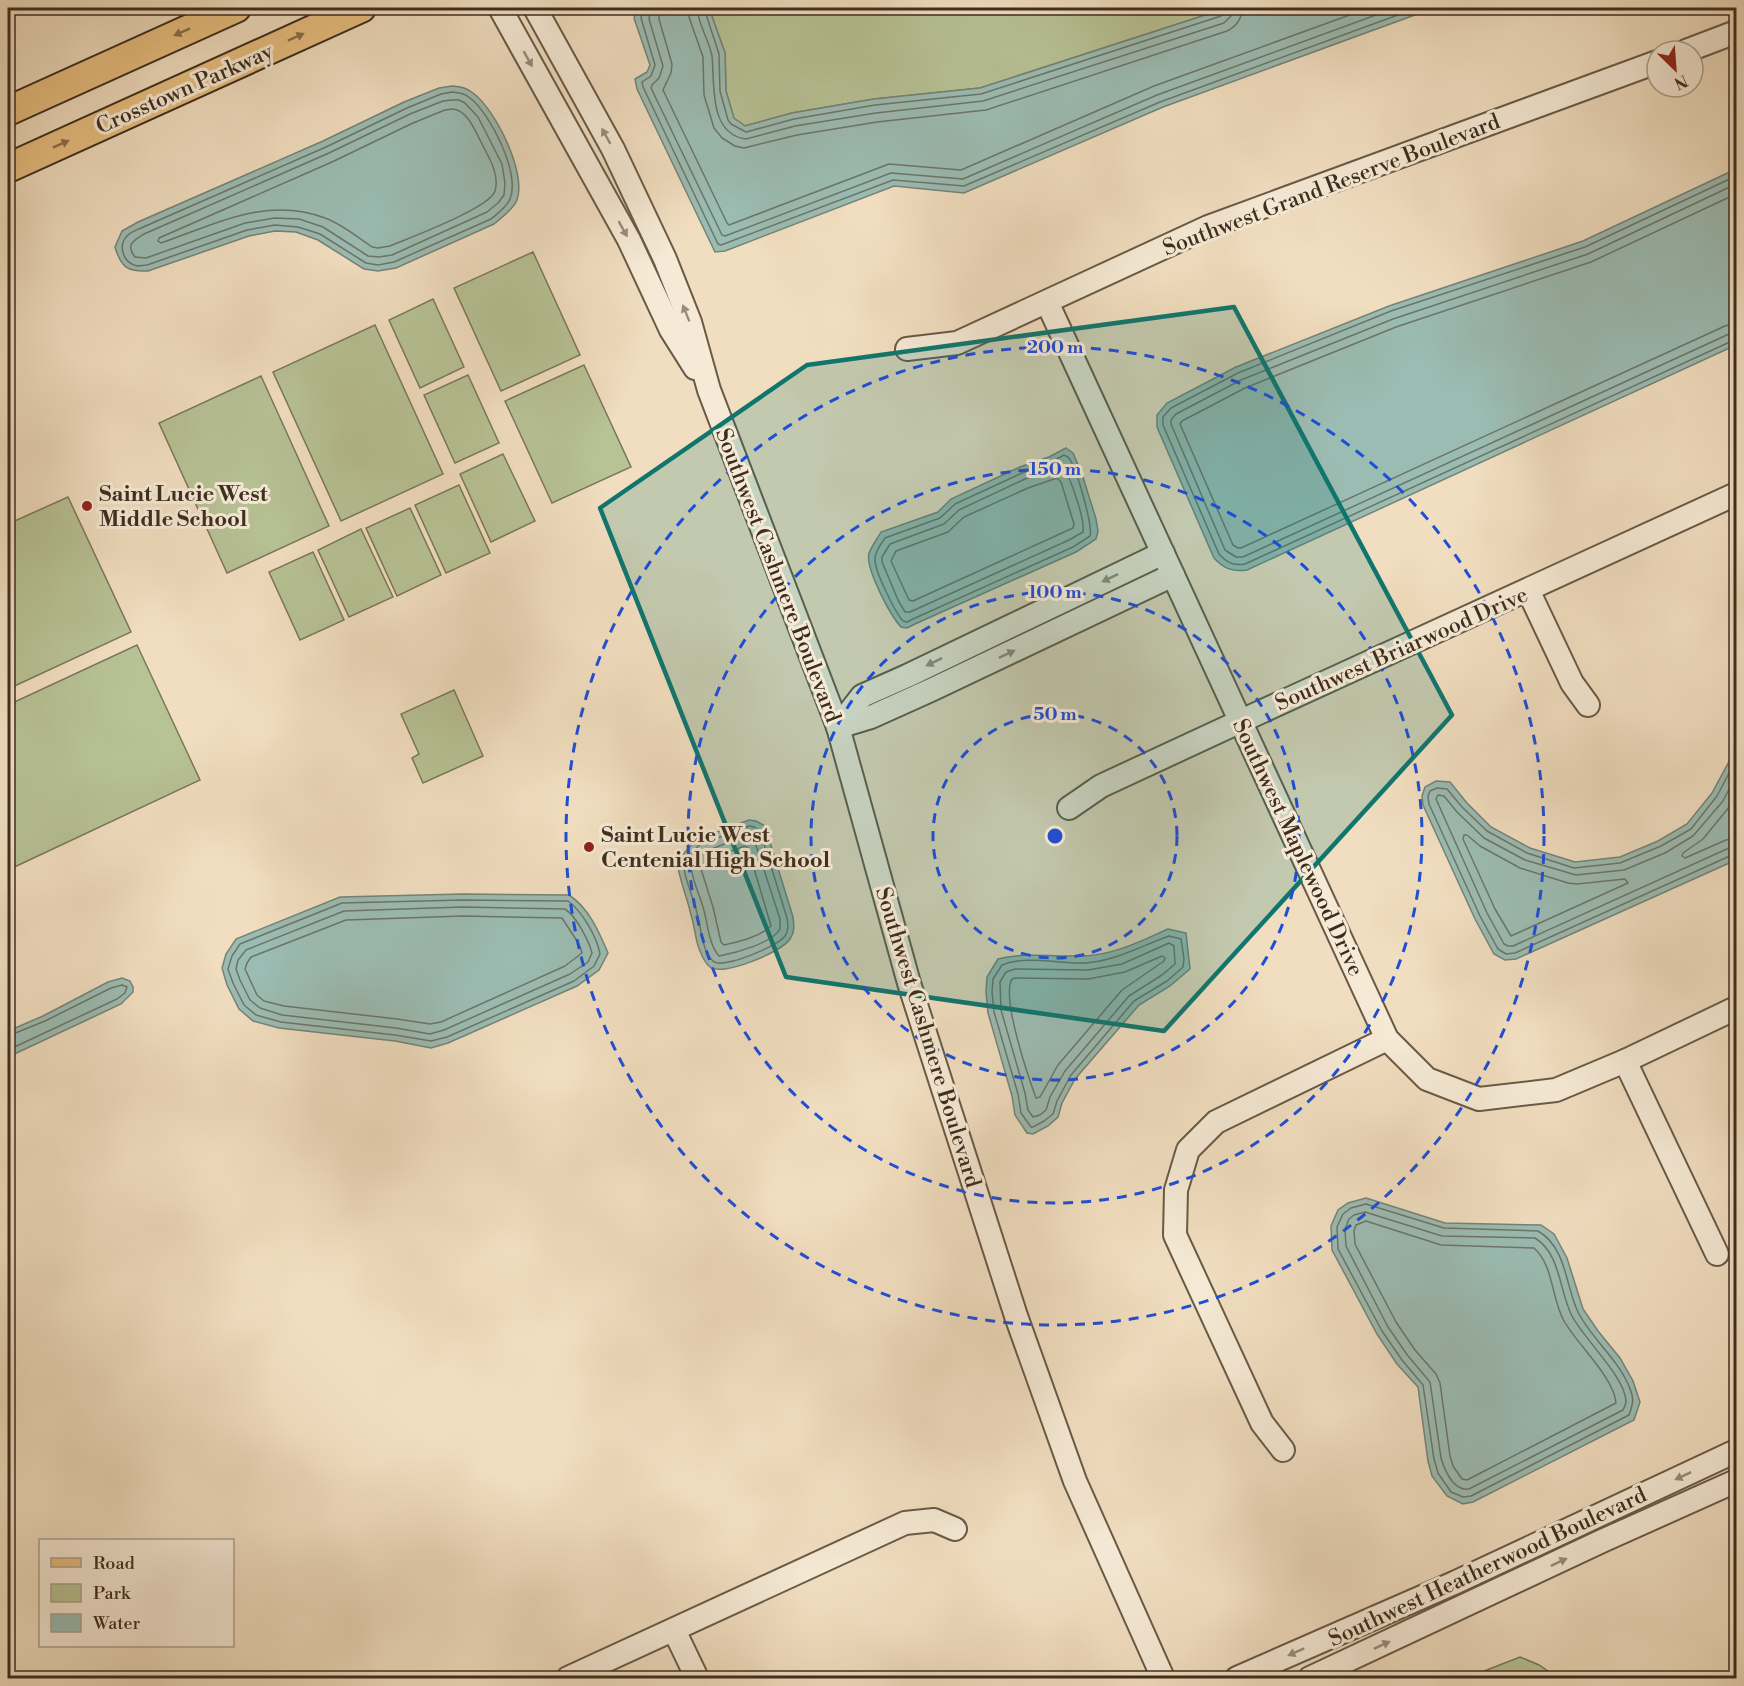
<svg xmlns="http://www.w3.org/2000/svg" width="1744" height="1686" viewBox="0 0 1744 1686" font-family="'Libre Bodoni',serif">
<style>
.green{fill:#b7c295;stroke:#7a785a;stroke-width:1.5}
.water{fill:#9bbcb3;stroke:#758378;stroke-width:1.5}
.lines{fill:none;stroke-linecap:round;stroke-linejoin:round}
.shore{stroke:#6c7569;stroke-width:1.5}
.minor-casing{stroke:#695a47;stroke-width:26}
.major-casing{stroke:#3c2e1f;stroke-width:32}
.minor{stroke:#f6ead6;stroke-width:22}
.major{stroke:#e8bf80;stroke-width:28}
.oneway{fill:#896f4b}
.oneway2{fill:#998c7a}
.marked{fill:#0f766e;fill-opacity:0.2;stroke:#0f766e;stroke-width:4.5;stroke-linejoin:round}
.ring{fill:none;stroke:#1d4ed8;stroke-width:3;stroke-dasharray:10 8}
.poi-dot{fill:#8f2418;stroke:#f6ead6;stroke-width:2}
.labels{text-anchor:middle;stroke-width:6;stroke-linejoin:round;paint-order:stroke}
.street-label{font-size:22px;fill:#3c2e1f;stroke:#f6ead6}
.poi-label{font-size:22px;font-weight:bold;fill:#3c2e1f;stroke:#f6ead6;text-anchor:start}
.centre{fill:#1d4ed8;stroke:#f6ead6;stroke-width:3}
.ring-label{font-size:18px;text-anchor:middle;font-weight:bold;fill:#1d4ed8;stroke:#f6ead6;stroke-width:6;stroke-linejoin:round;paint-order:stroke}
</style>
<rect width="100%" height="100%" fill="#f1dec0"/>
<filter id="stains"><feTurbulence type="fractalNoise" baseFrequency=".00333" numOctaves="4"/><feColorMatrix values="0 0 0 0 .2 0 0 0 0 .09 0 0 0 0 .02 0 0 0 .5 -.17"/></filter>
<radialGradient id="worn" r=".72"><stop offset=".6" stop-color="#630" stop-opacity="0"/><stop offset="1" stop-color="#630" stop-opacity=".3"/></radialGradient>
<g class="green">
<polygon points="709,8 1227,8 980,88 874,99 792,113 745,126 734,119 726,91 725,53"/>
<polygon points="533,252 580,355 501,391 454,288"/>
<polygon points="433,299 464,367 420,388 389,320"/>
<polygon points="375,325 443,474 341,521 273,372"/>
<polygon points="584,365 631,467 552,503 505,401"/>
<polygon points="468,375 499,443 455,463 424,395"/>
<polygon points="261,376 329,526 227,573 159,423"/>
<polygon points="503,454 535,521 491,542 460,474"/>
<polygon points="459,485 490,553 446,573 415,505"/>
<polygon points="68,497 131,632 8,689 8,524"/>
<polygon points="410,508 441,575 397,596 366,528"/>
<polygon points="361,529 393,597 349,617 318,550"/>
<polygon points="313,552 344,620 300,640 269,572"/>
<polygon points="137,645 200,780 8,870 8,705"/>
<polygon points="454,690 483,756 423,783 412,758 419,754 401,714"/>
<polygon points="1520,1657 1539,1665 1558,1678 1466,1678"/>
</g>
<g class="water">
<polygon points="638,8 709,8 725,53 726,91 734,118 745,126 792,113 874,99 980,88 1227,8 1434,8 1163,107 964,193 894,186 725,251 715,252 637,89 635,79 647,72 650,65 634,18"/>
<path d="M 452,86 C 460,87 466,87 473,93 C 495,109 527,173 517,200 C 513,210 502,217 494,224 L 396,268 L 378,271 L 364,269 L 318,240 L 296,232 L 275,231 L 249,236 L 148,271 C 127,272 121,267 115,247 L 122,231 L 138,222 L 323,141 L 404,102 L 439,88 Z"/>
<path d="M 1736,169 L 1736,345 L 1247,570 C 1233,572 1224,569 1214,558 L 1157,427 L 1157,415 L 1167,403 L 1236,367 L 1389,306 L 1583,241 Z"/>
<path d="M 1066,448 L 1073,453 L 1082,474 L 1096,519 L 1098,531 L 1096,539 L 1076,552 L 915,624 L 907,628 L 901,627 C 890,615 865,568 869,553 C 872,546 877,539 881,532 L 938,512 L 951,499 L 1020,467 L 1049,457 Z"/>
<polygon points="1736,718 1736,860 1516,959 1505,960 1494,954 1475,919 1423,805 1422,796 1425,787 1436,781 1450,782 1467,803 1491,827 1530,848 1575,862 1620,857 1658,841 1687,824 1712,793 1732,756"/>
<path d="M 749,820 L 756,821 L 765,826 L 793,917 C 794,926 795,932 790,939 C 782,952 722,977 710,967 C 706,964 702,956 700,951 C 695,940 695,927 691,915 C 687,896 679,880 677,861 L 696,840 Z"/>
<path d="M 463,894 L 569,895 C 589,908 599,932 608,953 L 599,970 L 577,986 L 448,1043 L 431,1048 L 395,1041 L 279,1028 L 253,1021 L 239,1009 L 227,985 L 222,968 L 226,954 L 236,939 L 340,897 Z"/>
<path d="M 1168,929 L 1186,933 L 1190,969 L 1170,986 L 1139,1005 L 1075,1079 L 1062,1103 L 1058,1117 L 1048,1126 L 1033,1134 L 1027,1133 L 1015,1115 L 1012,1096 L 988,1013 L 986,992 L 987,977 L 998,959 C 1026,952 1055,957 1083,956 C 1114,955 1141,941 1168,929 Z"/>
<polygon points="122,978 130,981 133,987 133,992 121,1004 8,1057 8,1031 43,1016 108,982"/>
<polygon points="1366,1198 1445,1223 1541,1225 1554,1234 1567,1258 1583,1309 1598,1331 1620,1358 1633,1381 1640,1402 1634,1420 1473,1502 1463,1504 1447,1496 1432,1476 1428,1461 1418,1387 1397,1364 1377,1334 1332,1250 1331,1226 1338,1210 1348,1203"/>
</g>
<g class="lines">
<g class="shore">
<polyline points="643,8 641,18 655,65 651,76 642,82 643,87 718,244 721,245 893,180 964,186 1160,102 1417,8"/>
<polyline points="651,8 649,19 663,66 659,78 652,85 651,88 722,235 725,236 891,173 963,179 1157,95 1395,8"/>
<polyline points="660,8 659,19 672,64 671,73 663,90 727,223 729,225 889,164 961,170 1154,86 1369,8"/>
<path d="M 688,8 L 689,17 L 703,57 L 704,95 L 714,128 L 722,138 L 735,146 L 744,148 L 797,135 L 877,122 L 986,110 L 1227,31 C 1237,26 1242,19 1242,8"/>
<path d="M 697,8 C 698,24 709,40 712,56 C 715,83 708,134 746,139 L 795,126 L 876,113 L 983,101 L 1224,23 L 1231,16 L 1233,8"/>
<polyline points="704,8 719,54 720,91 728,120 731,124 746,132 794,119 875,105 981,94 1221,16 1225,13 1226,8"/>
<path d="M 452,92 C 459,93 464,93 470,98 C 490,113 521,174 510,199 C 507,207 498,213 491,219 L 394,262 L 378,265 L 366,263 L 320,234 L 298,227 L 275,225 L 247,230 L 147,265 C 146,265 138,266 137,266 C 123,263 117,245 128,235 C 131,232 137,230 141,228 L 326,147 L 407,108 L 441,94 Z"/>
<path d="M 452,100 L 459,100 L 465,103 L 478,117 L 502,164 L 505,183 L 504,195 L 498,203 L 487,212 L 392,255 L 379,257 L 368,256 L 323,227 L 299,219 L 275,218 L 245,223 L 146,258 L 135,257 C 125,245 134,240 144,234 L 329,153 L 410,114 L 443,101 Z"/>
<path d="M 452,109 C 468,110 475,131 481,142 C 488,156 500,174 495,191 C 490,208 409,238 390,246 L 378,248 L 372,247 C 357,237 342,224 325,218 C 267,196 216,224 161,243 L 158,241 L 159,238 L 332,162 L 413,123 L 445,110 Z"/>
<path d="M 1736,176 L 1585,247 L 1391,311 L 1238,373 L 1171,408 L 1163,417 L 1163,425 L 1219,554 C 1227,563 1234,566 1245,564 L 1732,341 L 1736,340"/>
<polyline points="1736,184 1588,254 1393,319 1241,380 1176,414 1171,420 1171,424 1225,550 1236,557 1243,557 1729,334 1736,332"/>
<polyline points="1736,194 1591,262 1396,327 1245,388 1182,421 1180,424 1233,545 1238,548 1241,548 1725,326 1736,323"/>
<path d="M 1064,455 C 1065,456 1067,456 1068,457 C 1076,465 1093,526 1090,536 L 1073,547 L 913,619 L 907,622 L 903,621 C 895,612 874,570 875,559 C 875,551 881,544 885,538 L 940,518 L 955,504 L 1022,473 L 1051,462 Z"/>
<path d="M 1061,466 L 1064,467 C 1071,481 1085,518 1083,532 L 1069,540 L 910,612 L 905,612 L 898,600 L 882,562 L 882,557 L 890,544 L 944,524 L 959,510 L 1025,479 Z"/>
<polygon points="1057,478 1061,482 1074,524 1073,528 913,601 909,600 891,561 896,551 948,532 964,517 1028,488"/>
<polyline points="1736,760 1717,796 1691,829 1661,846 1620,863 1574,868 1527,853 1487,831 1462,807 1447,789 1437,788 1430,791 1428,796 1429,804 1480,916 1498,949 1506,954 1515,953 1732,855 1736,855"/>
<polyline points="1736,776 1723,801 1693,836 1665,853 1624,870 1576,875 1525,860 1484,838 1457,812 1444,796 1438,795 1436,799 1487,913 1504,944 1508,946 1513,946 1729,848 1736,847"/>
<polyline points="1736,795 1730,806 1703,839 1683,853 1682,856 1685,858 1726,840 1736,838"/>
<path d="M 749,826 L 754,827 L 760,831 L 787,918 C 788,924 789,930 785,936 C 778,946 722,970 713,961 C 702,952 701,926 697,913 C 693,896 685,881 683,863 L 699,845 Z"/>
<path d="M 750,834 L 753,836 L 780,919 L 780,929 C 772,943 736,953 719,956 C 708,943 708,923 703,907 C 699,893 692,880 691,866 L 704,852 Z"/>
<polygon points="1464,835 1467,835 1480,846 1520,868 1568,883 1577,884 1625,879 1628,883 1511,936 1495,909 1463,839"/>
<path d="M 745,846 L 748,848 L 771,926 C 760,937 739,942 724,945 L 721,942 L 713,907 L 701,869 L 709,859 Z"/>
<path d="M 463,900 L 568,901 C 582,911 597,937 600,954 L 594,966 L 574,981 L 447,1037 L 431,1041 L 395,1035 L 281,1022 L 256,1015 L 244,1005 L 233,983 L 228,969 L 232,956 L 240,944 L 342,903 Z"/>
<path d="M 463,907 L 565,909 C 576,916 589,941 592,953 L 588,962 L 570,974 L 444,1030 L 430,1034 L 396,1028 L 282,1015 L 260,1008 L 250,1000 L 240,980 L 236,969 L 238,960 L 246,950 L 344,911 Z"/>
<polygon points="463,916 562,918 579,944 582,953 565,966 441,1022 430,1024 397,1019 284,1006 264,1001 257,995 245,969 247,963 251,957 346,920"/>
<path d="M 1169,936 L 1181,939 L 1184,959 L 1183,967 L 1167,981 L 1134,1001 L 1071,1075 L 1057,1101 L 1053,1114 L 1044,1121 L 1033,1127 L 1031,1127 L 1021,1113 L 1018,1094 L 994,1012 L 992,992 L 993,979 L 1002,965 C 1025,955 1060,964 1085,963 C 1115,961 1141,946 1169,936 Z"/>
<polygon points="1169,943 1174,946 1175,964 1162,975 1129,996 1065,1071 1050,1097 1046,1110 1040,1115 1033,1117 1028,1110 1025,1093 1001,1010 1000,982 1006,972 1015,969 1088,970 1122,964"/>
<path d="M 1162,956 L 1165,958 L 1164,961 L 1122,990 L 1058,1065 L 1040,1097 L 1036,1098 C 1028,1076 1001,997 1012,979 L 1016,978 L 1088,979 L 1125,972 Z"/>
<polyline points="8,1036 45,1021 111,988 122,985 127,987 125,993 117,999 8,1050"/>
<path d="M 1366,1204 L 1444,1228 L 1538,1231 C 1567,1248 1565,1285 1578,1312 C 1591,1338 1616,1357 1628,1384 C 1634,1397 1634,1402 1629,1415 L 1471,1496 L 1463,1497 L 1451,1492 L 1438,1473 L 1434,1459 L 1423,1385 L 1402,1360 L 1382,1331 L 1338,1249 L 1337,1227 L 1343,1214 L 1351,1208 Z"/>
<path d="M 1365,1212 L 1442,1236 L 1535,1238 C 1561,1254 1559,1291 1572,1316 C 1584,1339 1625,1377 1626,1401 C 1626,1403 1624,1408 1623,1410 L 1469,1489 C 1453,1491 1445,1471 1441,1458 L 1430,1382 L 1408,1356 L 1388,1327 L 1346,1246 L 1345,1229 L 1349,1219 L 1354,1215 Z"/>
<path d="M 1366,1221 L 1441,1245 L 1534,1248 C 1554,1266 1551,1298 1564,1321 C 1577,1344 1615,1379 1616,1403 L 1467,1480 L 1462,1479 L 1453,1466 L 1450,1456 L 1440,1383 L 1436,1374 L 1415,1350 L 1396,1322 L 1355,1244 L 1354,1231 L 1356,1225 Z"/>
</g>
<g class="minor-casing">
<g id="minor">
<polyline points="500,8 629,240 671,330 695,368"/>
<polyline points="535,8 613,149 665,259 690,322 709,390 838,727 909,983 1016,1316 1075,1481 1163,1678"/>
<polyline points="1686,51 1736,32"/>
<polyline points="1047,302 1387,1039 1427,1079 1479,1099 1556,1090 1625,1061 1736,1008"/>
<polyline points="907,349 957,343 1208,227 1657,62"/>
<polyline points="1528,590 1572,683 1588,705"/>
<polyline points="838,727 862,696 907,676 1163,553"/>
<polyline points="838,727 871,717 931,690 1173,575"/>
<polyline points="1069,808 1101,786 1241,721 1736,494"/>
<polyline points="1625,1061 1717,1254"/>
<polyline points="1283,1450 1262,1423 1175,1235 1176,1190 1188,1150 1216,1122 1387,1039"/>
<polyline points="674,1630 697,1678"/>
<polyline points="568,1678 905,1523 934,1520 955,1529"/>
<polyline points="1237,1678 1454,1583 1736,1451"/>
<polyline points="1310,1678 1602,1541 1736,1481"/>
</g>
</g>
<g class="major-casing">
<g id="major">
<polyline points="8,111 236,8"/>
<polyline points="8,168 361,8"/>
</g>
</g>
<use href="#minor" class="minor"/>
<use href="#major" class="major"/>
</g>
<defs><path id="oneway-solid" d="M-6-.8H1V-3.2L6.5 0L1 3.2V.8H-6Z" transform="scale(1.5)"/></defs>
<g class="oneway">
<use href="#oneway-solid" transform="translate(182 32) rotate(156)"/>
<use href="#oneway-solid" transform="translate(296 37) rotate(-24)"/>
<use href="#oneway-solid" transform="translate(61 144) rotate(-24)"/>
</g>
<g class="oneway2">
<use href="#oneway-solid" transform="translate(528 59) rotate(61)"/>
<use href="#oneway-solid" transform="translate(606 136) rotate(-119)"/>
<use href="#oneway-solid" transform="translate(623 229) rotate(61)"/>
<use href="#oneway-solid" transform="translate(686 313) rotate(-112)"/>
<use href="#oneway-solid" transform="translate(1110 578) rotate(154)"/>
<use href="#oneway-solid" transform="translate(1007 654) rotate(-25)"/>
<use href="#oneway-solid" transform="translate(934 662) rotate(154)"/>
<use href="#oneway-solid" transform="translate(1683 1476) rotate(155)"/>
<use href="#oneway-solid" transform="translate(1559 1562) rotate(-25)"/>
<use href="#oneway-solid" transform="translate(1382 1645) rotate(-25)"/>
<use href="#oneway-solid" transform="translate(1296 1652) rotate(156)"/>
</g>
<path class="marked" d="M 1234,307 L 1452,715 L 1164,1031 L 786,977 L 600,508 L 807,365 Z"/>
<g class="ring">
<circle cx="1055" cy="836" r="122"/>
<circle cx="1055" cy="836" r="244"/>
<circle cx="1055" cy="836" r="367"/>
<circle cx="1055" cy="836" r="489"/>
</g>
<g class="poi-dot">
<circle cx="87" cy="506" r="6"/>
<circle cx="589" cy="847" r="6"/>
</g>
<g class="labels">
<g class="street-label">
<text transform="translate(184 88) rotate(-24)" y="8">Crosstown Parkway</text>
<text transform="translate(1331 184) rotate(-21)" y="8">Southwest Grand Reserve Boulevard</text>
<text transform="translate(779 575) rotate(69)" y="8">Southwest Cashmere Boulevard</text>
<text transform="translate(1401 648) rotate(-24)" y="8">Southwest Briarwood Drive</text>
<text transform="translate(1299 847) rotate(65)" y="8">Southwest Maplewood Drive</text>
<text transform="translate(929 1037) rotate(73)" y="8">Southwest Cashmere Boulevard</text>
<text transform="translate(1487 1566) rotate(-25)" y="8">Southwest Heatherwood Boulevard</text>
</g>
<g class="poi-label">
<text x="99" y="501">Saint Lucie West<tspan x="99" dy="25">Middle School</tspan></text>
<text x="601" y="842">Saint Lucie West<tspan x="601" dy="25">Centenial High School</tspan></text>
</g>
</g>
<circle cx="1055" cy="836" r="9" class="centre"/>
<g class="ring-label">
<text x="1055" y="353">200 m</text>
<text x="1055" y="475">150 m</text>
<text x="1055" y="598">100 m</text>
<text x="1055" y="720">50 m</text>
</g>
<rect width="1744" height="1686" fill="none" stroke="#f1dec0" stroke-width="30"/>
<rect x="9" y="9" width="1726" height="1668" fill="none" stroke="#3c2e1f" stroke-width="3"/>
<rect x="15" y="15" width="1714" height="1656" fill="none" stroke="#3c2e1f" stroke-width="1.5"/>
<rect x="39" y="1539" width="195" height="108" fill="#f6ead6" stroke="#ac9f8d" stroke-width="1.5"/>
<rect x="51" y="1558" width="30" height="9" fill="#e8bf80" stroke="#ac9f8d" stroke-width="1.5"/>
<text x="93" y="1569" font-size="18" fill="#3c2e1f">Road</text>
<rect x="51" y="1584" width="30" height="18" fill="#b7c295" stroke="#ac9f8d" stroke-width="1.5"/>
<text x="93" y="1599" font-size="18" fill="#3c2e1f">Park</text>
<rect x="51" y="1614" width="30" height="18" fill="#9bbcb3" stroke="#ac9f8d" stroke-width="1.5"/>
<text x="93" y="1629" font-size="18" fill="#3c2e1f">Water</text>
<g transform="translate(1675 69) rotate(155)"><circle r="28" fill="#f6ead6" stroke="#ac9f8d" stroke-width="1.5"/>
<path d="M0-4.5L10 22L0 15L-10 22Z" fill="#8f2418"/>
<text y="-9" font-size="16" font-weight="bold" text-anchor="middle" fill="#3c2e1f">N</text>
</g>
<rect width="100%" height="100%" filter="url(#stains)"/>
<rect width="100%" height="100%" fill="url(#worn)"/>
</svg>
